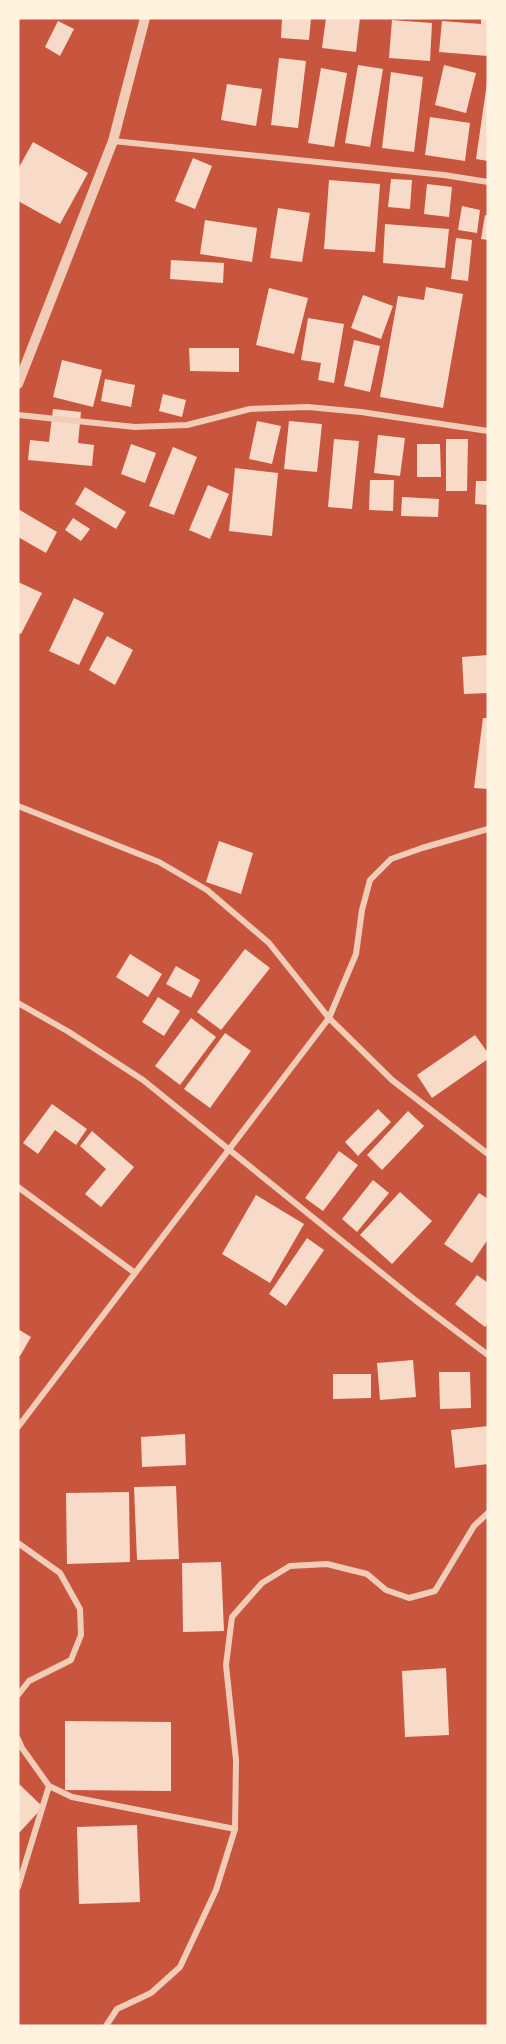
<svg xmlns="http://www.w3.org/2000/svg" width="506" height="2044" viewBox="0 0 506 2044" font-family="'PT Sans',sans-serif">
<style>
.building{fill:#f7dbc8}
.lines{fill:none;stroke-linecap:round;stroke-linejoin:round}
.minor{stroke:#f1ccb7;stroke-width:6}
.tertiary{stroke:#f1ccb7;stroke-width:10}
</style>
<rect width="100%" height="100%" fill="#c8553d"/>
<g class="building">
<polygon points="282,18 311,18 309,40 281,38"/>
<polygon points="326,18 360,18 356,52 322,48"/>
<polygon points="481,18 488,18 488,56 439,52 442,21 481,24"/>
<polygon points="392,20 432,23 430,61 389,58"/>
<polygon points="58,21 74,29 60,56 45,47"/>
<polygon points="279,58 306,61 298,128 271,125"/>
<polygon points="358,65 383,69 370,147 345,143"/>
<polygon points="444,65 476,73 466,113 435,105"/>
<polygon points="321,68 347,73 334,147 308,143"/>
<polygon points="391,72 423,77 414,152 382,148"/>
<polygon points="487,83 488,84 488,161 476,159"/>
<polygon points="227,84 262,89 256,126 221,120"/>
<polygon points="430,117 470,123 465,161 425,155"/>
<polygon points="33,142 88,173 60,224 18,201 18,169"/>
<polygon points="193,158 212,166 195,209 175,201"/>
<polygon points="391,179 412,180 410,209 388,207"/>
<polygon points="329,180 380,184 375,252 324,249"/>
<polygon points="427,184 452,187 449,217 424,214"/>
<polygon points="462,206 480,210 477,233 458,230"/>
<polygon points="278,208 310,213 302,262 270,258"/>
<polygon points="485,215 488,216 488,240 481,239"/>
<polygon points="205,220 257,228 252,262 200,254"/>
<polygon points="385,224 449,229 445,268 383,263"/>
<polygon points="456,238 472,240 468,281 451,279"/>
<polygon points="171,260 224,263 223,283 170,279"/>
<polygon points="426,287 463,294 443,408 380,397 398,296 424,300"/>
<polygon points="269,288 308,298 294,354 256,345"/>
<polygon points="363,295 393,306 381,339 351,328"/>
<polygon points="308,318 344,324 334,383 318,380 321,363 301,360"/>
<polygon points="354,340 380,346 370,392 344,386"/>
<polygon points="189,348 239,348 239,372 190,371"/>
<polygon points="62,360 102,370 93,407 53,397"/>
<polygon points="105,379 135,385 131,407 101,401"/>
<polygon points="163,394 186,400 182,417 159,411"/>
<polygon points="53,409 81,412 78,443 94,445 92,466 28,460 30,440 49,442"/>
<polygon points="257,421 281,426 272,464 249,459"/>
<polygon points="289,421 322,424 317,472 284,469"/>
<polygon points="378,435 405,438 400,476 374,473"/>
<polygon points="334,439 359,441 352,509 328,507"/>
<polygon points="446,439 468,439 467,491 446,491"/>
<polygon points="131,444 156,453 145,483 121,474"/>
<polygon points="417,444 440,444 441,477 417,477"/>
<polygon points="173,447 197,457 174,515 149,506"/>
<polygon points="235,468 278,473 272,536 229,531"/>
<polygon points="370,480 394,480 393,511 369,510"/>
<polygon points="476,481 488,481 488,505 475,504"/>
<polygon points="208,485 229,494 210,539 189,530"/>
<polygon points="85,487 126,512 116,529 75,504"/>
<polygon points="402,497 439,499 438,517 401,516"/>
<polygon points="18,509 57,532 46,553 18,537"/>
<polygon points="73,518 90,529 81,541 65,530"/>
<polygon points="18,582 42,593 21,634 18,633"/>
<polygon points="74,598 104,613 79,665 49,651"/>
<polygon points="107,636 133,650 115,685 89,670"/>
<polygon points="488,655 488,693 464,694 462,657"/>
<polygon points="483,718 488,718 488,789 474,788"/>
<polygon points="219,841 253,853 241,894 206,882"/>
<polygon points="245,949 270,968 221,1030 197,1012"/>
<polygon points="130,954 162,974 148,997 116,977"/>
<polygon points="176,966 200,980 191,998 166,984"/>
<polygon points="158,997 180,1011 164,1036 142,1022"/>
<polygon points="191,1018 216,1037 180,1085 155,1066"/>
<polygon points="225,1033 251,1051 210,1108 184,1089"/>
<polygon points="475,1035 488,1053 488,1059 432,1098 417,1075"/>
<polygon points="52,1104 87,1129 76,1145 55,1130 38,1154 23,1143"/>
<polygon points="378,1109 391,1122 358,1156 345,1142"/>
<polygon points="408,1111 424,1126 382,1170 367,1155"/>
<polygon points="92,1131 134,1167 101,1207 85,1194 106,1169 80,1146"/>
<polygon points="339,1151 358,1165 323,1211 305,1198"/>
<polygon points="373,1180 389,1193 357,1232 342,1219"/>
<polygon points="400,1192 432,1221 392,1264 360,1235"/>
<polygon points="479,1193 488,1199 488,1239 472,1263 444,1244"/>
<polygon points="256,1195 304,1224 270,1283 222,1254"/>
<polygon points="307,1238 324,1250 286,1306 269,1294"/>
<polygon points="477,1275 488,1283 488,1323 485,1327 455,1304"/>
<polygon points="18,1329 31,1337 20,1356 18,1355"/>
<polygon points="413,1360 416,1397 380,1400 377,1363"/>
<polygon points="439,1372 470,1372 471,1408 440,1409"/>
<polygon points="333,1374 371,1374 371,1398 333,1399"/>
<polygon points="488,1426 488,1464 455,1468 451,1430"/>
<polygon points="185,1434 186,1465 142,1467 141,1437"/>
<polygon points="176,1486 179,1559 137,1560 134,1487"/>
<polygon points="129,1492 130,1562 67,1564 66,1493"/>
<polygon points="221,1562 224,1631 183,1632 182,1563"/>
<polygon points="446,1668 449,1735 405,1737 402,1671"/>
<polygon points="65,1721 171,1722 171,1791 65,1790"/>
<polygon points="18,1783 43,1807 18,1834"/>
<polygon points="137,1825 140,1902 79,1904 77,1827"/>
</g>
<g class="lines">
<g class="minor">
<polyline points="113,141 444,175 488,182"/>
<polyline points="18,415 135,427 187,425 250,409 308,407 361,412 488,431"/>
<polyline points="18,806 159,862 207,890 269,943 329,1018 392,1080 488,1154"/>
<polyline points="18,1003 69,1032 143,1080 415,1300 488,1355"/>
<polyline points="18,1187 135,1273"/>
<polyline points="18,1427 329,1018 356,954 362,910 370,880 391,859 422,848 488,829"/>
<polyline points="18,1543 60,1573 80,1609 81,1635 71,1660 29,1681 18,1695"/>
<polyline points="18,1739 22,1748 49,1786 72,1797 235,1829"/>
<polyline points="18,1887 49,1786"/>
<polyline points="106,2026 117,2009 151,1993 180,1967 216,1890 235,1829 236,1760 226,1665 232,1617 262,1583 290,1566 327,1564 367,1574 386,1590 409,1598 435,1591 474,1526 488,1513"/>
</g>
<polyline class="tertiary" points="18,384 113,141 145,18"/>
</g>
<rect width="506" height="2044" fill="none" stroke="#fff3e0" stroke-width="39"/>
</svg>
